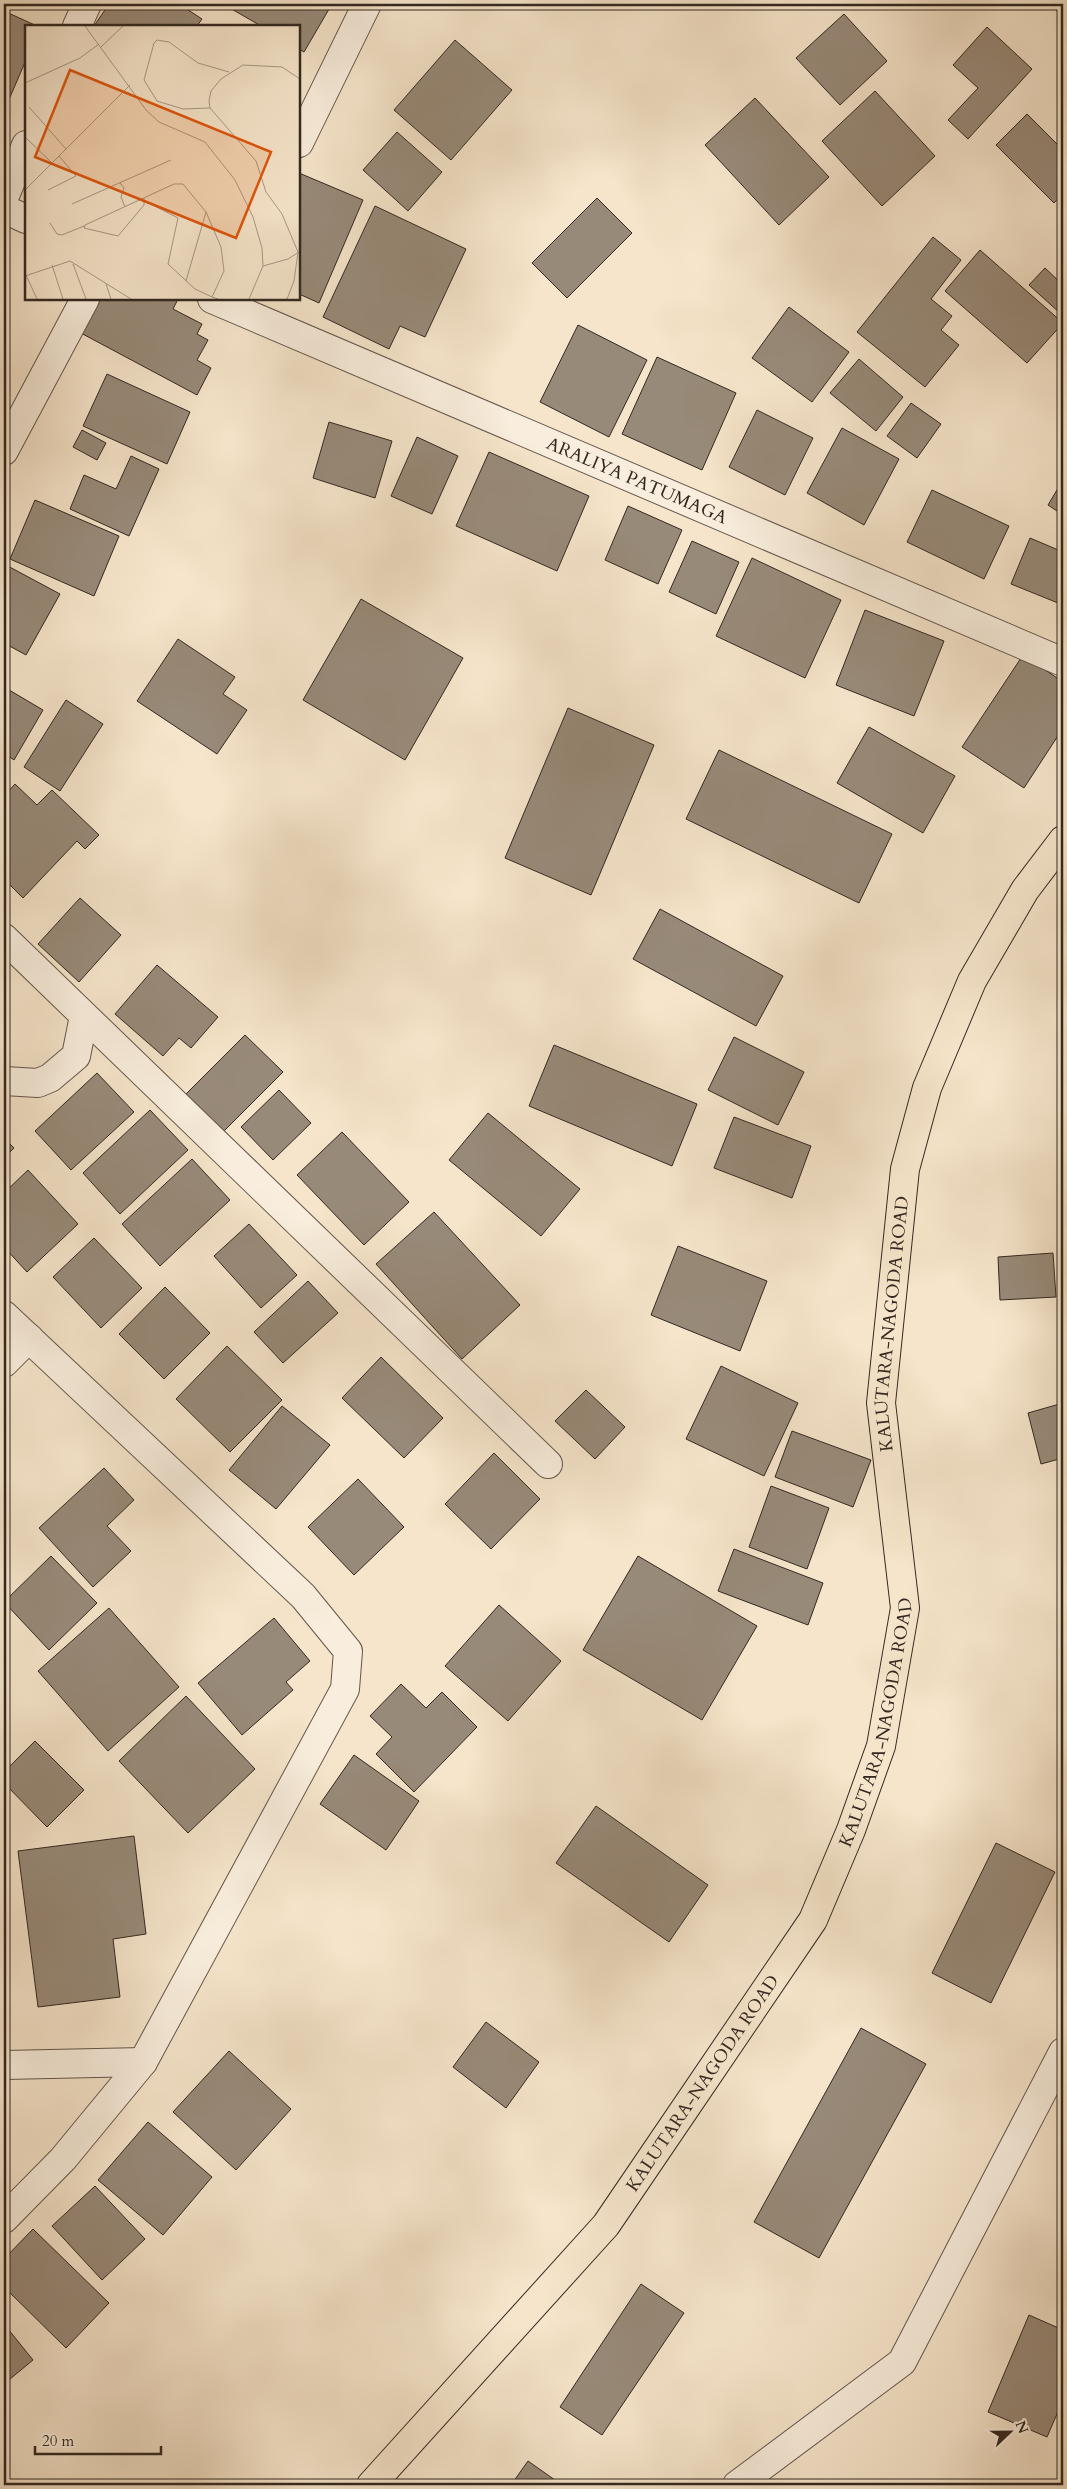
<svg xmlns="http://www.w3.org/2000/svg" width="1067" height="2489" viewBox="0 0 1067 2489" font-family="Cardo,serif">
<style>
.building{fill:#988a79;stroke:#332821}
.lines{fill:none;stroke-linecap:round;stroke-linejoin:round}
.minor-casing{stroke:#64574c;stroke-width:30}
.primary-casing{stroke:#332821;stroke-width:30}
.minor{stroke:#f9eedd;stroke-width:28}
.primary{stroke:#f6e5cb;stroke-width:28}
.labels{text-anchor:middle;stroke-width:4.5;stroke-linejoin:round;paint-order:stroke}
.street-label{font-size:18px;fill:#332821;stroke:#f9eedd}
.inset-road{fill:none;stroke:#a89987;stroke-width:1}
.view{fill:#df570d;fill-opacity:0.15;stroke:#df570d;stroke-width:2.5}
.inset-edge{fill:none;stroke:#332821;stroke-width:2.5}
</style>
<rect width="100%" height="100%" fill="#f6e5cb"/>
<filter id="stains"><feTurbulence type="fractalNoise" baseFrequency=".004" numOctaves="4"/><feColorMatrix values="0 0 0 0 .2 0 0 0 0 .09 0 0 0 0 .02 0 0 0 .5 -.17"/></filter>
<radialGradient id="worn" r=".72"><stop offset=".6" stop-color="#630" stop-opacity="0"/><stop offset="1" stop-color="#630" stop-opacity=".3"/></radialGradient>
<g class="building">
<polygon points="109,4 179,4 202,19 197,26 94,26"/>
<polygon points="223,4 332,4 304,52 299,49 299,26 261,26"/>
<polygon points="1051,4 1063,4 1063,18"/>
<polygon points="4,11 37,26 26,26 26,60 4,111"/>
<polygon points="844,14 887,61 840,105 796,58"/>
<polygon points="987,27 1032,69 968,139 948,120 978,88 953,65"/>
<polygon points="455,40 512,90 451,160 394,110"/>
<polygon points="875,91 935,156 882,206 822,141"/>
<polygon points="755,98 829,177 779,225 705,145"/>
<polygon points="1027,114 1063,150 1063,193 1054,203 996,145"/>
<polygon points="397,132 442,172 408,211 363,170"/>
<polygon points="299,173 363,200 319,303 299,294"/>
<polygon points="597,198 632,233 567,298 532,263"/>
<polygon points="375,206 466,249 425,337 400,326 389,349 323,317"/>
<polygon points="933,237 961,260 931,299 952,316 941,330 959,345 925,387 857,332"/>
<polygon points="980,250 1063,323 1027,363 945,291"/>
<polygon points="1045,268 1063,285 1063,312 1061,314 1029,285"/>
<polygon points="96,299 173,299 177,301 173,309 202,324 197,334 208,340 197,360 211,368 197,395 79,332"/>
<polygon points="789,307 849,352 812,402 752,358"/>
<polygon points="578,325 647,360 609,437 540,402"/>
<polygon points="657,357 736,393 702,470 622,434"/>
<polygon points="859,359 903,397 876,431 830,393"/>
<polygon points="107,374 190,412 167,464 83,426"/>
<polygon points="911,403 941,424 917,458 887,436"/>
<polygon points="757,410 813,438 785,495 729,467"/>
<polygon points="329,422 392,441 375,498 313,478"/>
<polygon points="842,428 899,459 864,525 807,493"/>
<polygon points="82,430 106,443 97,460 73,447"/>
<polygon points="417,437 458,456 432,514 391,496"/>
<polygon points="489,452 589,496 557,571 456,526"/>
<polygon points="131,456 159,469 129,536 70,509 84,475 116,489"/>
<polygon points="1063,480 1063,515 1048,505"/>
<polygon points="932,490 1009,526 984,579 907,542"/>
<polygon points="35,500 119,536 94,596 10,559"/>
<polygon points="628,506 682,530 658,584 605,560"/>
<polygon points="1030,538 1063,552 1063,605 1011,584"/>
<polygon points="692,541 739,562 716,614 669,592"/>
<polygon points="752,558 841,600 805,678 716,636"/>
<polygon points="4,564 60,594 26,655 4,643"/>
<polygon points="361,599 463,658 405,760 303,700"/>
<polygon points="865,610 944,641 914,716 836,685"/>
<polygon points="178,639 235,677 223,694 247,710 217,754 137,701"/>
<polygon points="1023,655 1063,682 1063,728 1024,788 962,747"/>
<polygon points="4,687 43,710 14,760 4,753"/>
<polygon points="66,700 103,724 60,791 24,767"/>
<polygon points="568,708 654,745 591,895 505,858"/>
<polygon points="869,727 955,776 923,833 837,783"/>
<polygon points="719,750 892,834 859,903 686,819"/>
<polygon points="15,784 37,805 52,790 99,835 85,849 77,841 23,898 4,879 4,796"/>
<polygon points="80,898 121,935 79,982 38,944"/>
<polygon points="660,909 783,976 756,1026 633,959"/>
<polygon points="157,965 218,1017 191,1048 179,1038 163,1056 115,1014"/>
<polygon points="245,1035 283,1072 223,1132 185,1095"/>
<polygon points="734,1037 804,1072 778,1125 708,1090"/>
<polygon points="554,1045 697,1104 672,1166 529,1106"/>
<polygon points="97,1073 134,1112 71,1170 35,1131"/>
<polygon points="279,1090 311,1123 273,1160 241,1127"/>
<polygon points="150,1110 188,1150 120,1214 83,1173"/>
<polygon points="488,1113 580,1189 541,1236 449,1160"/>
<polygon points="734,1117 811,1146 792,1198 714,1168"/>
<polygon points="342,1132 409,1202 364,1245 297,1175"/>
<polygon points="4,1138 14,1148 4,1158"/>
<polygon points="192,1159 230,1200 160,1266 122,1224"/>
<polygon points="28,1170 78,1224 27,1272 4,1247 4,1193"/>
<polygon points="434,1212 520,1305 462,1359 376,1264"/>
<polygon points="249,1224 297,1275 261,1308 214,1256"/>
<polygon points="94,1238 142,1288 101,1328 53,1277"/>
<polygon points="678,1246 767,1281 740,1351 651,1315"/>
<polygon points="1053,1253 1056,1297 1000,1300 998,1257"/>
<polygon points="308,1281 338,1313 283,1363 254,1332"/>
<polygon points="165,1287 210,1333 164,1379 119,1334"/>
<polygon points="227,1346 282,1400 230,1452 176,1399"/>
<polygon points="381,1357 443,1418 404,1458 342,1398"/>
<polygon points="721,1366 798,1403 764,1476 686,1439"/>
<polygon points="586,1390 625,1427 595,1459 555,1421"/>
<polygon points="1063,1403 1063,1458 1041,1464 1028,1413"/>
<polygon points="282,1406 330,1445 276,1509 229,1470"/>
<polygon points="792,1431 871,1460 853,1507 775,1477"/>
<polygon points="494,1453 540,1499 491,1549 445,1504"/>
<polygon points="104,1468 134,1500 107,1526 131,1551 93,1587 39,1528"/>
<polygon points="358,1479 404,1527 354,1575 308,1527"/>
<polygon points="771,1486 829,1508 807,1569 749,1547"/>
<polygon points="734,1549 823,1583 808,1625 718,1591"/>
<polygon points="51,1556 97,1603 49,1650 4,1602"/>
<polygon points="638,1556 757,1626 702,1720 583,1650"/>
<polygon points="499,1605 561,1661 508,1721 445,1666"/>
<polygon points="109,1608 179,1687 108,1751 38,1671"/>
<polygon points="274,1618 310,1661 286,1682 293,1690 242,1735 198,1683"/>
<polygon points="401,1684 426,1708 442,1692 477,1727 414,1792 376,1754 392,1737 370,1716"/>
<polygon points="186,1696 255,1769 188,1833 119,1761"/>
<polygon points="35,1741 84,1790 47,1827 4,1783 4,1772"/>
<polygon points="354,1755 419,1801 386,1850 320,1804"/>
<polygon points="596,1806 708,1885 669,1942 556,1863"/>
<polygon points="134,1836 146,1934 113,1939 120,1997 38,2007 18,1851"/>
<polygon points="996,1843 1055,1872 991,2003 932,1973"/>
<polygon points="486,2022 539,2062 506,2108 453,2067"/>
<polygon points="861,2028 926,2064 819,2258 754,2222"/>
<polygon points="229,2051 291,2109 236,2170 173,2112"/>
<polygon points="148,2122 212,2177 163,2235 98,2180"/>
<polygon points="95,2186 145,2239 102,2280 52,2226"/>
<polygon points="33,2229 109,2303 66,2348 4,2287 4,2259"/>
<polygon points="641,2284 684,2313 602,2435 560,2407"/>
<polygon points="1029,2315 1063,2330 1063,2400 1047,2437 988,2412"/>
<polygon points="4,2324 33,2360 4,2384"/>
<polygon points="528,2461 562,2485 511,2485"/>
</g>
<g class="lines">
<g class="minor-casing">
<g id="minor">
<polyline points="77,26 87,4"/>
<polyline points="299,143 367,4"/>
<polyline points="4,198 26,145"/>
<polyline points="4,209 26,219"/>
<path id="s1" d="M 212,299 L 1063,662"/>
<polyline points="4,451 85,299"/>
<polyline points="4,938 548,1464"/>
<polyline points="4,1081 38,1083 50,1078 76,1056 84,1016"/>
<polyline points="4,1315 303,1596 348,1651 345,1689 143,2062 63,2159 4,2219"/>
<polyline points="4,1363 29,1338"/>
<polyline points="4,2065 143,2062"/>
<polyline points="737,2485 902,2362 1063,2052"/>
</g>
</g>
<g class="primary-casing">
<g id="primary">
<path id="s2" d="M 371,2485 L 606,2225 L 813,1920 L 851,1830 L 881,1746 L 905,1608 L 881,1403 L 905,1169 L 927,1088 L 972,981 L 1025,890 L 1063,840"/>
</g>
</g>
<use href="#minor" class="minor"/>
<use href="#primary" class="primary"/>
</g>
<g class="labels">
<g class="street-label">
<text dy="6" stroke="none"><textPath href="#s1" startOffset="462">ARALIYA PATUMAGA</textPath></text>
<text dy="6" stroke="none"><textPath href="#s2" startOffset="1332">KALUTARA-NAGODA ROAD</textPath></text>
<text dy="6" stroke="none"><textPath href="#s2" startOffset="928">KALUTARA-NAGODA ROAD</textPath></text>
<text dy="6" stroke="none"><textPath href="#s2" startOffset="522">KALUTARA-NAGODA ROAD</textPath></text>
</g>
</g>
<g transform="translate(25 25)">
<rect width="275" height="275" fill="#f6e5cb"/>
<path class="inset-road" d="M 60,1 L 121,85 L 134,97 L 180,117 L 210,155 L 228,192 L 237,223 L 238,241 L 224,274M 76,22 L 98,1M 0,58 L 55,33 L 74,19M 4,82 L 41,124M 185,83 L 158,84 L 132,76 L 119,55 L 129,18 L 132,15 L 144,17 L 173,38 L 204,47M 0,112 L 27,138M 95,158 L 99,163 L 96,172 L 100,182M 0,165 L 105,60M 23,165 L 51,151 L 34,131M 119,173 L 119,180 L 93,211 L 59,203 L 60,200 L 149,159 L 158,159 L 181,187 L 196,222 L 199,246 L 187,272 L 193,274M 120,176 L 153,193 L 143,239 L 170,264 L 187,272M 47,179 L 146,135M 25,198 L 32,209 L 37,210 L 59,201M 48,239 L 61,274M 27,240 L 38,274M 238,241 L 263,234 L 274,227M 1,250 L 12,274M 0,251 L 45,236 L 106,274M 161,256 L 181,187M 81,259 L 86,274M 262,274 L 269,256 L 273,227 L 257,189 L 241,167 L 231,136 L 185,83 L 184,76 L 186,66 L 196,54 L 218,40 L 257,42 L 275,54"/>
<path class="view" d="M 45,45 L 246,127 L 211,213 L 10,132 Z"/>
<rect width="275" height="275" class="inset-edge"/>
</g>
<rect width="1067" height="2489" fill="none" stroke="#f6e5cb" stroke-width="20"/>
<rect x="5" y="5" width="1057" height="2479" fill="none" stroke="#332821" stroke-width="2.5"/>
<rect x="10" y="10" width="1047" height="2469" fill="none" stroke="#332821"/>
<g transform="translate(1010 2432) rotate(68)" stroke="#f9eedd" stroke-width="4" paint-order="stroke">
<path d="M0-4L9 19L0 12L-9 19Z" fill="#332821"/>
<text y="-8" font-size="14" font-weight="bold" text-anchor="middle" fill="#332821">N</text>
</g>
<path d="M35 2446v8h126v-8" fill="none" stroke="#332821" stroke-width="2.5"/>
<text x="42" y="2446" font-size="15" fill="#332821" stroke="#f9eedd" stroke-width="4" paint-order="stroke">20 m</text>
<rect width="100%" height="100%" filter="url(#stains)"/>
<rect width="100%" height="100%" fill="url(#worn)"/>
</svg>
